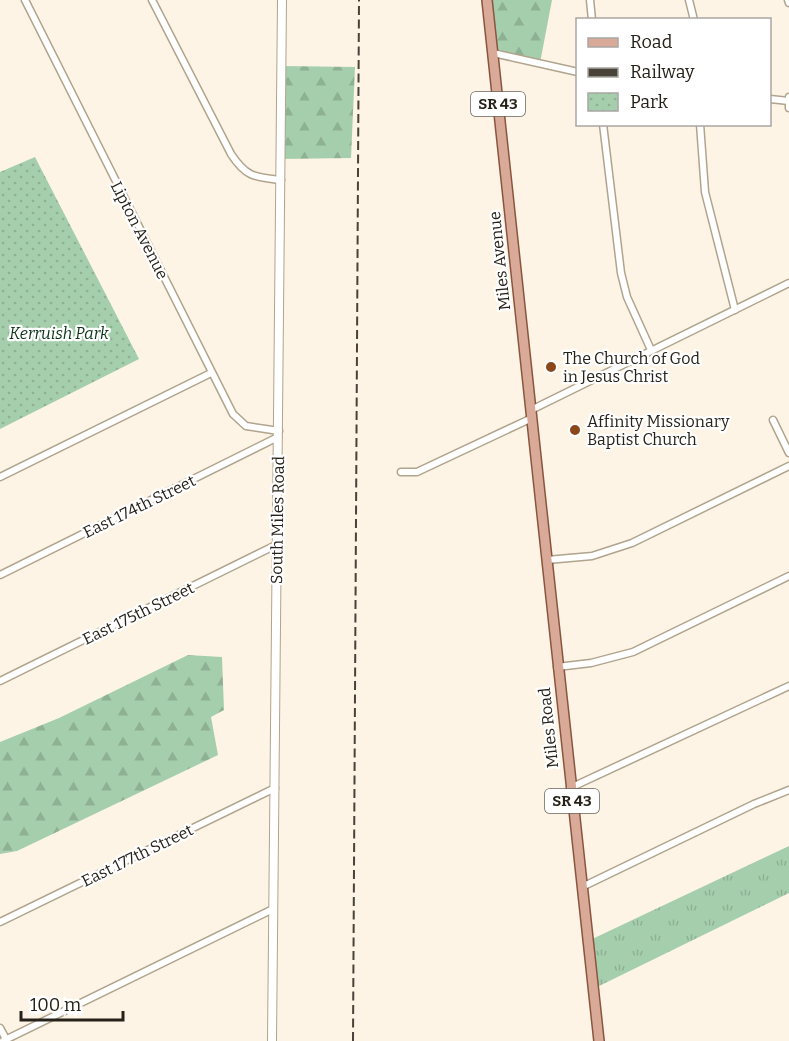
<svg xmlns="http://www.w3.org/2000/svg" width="789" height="1041" viewBox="0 0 789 1041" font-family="Bitter,serif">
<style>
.grass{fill:url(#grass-tufts)}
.forest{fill:url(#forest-firs)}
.park{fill:url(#park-dots)}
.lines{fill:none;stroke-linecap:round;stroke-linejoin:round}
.minor-casing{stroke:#b1a48d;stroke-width:9}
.tertiary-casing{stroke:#b1a48d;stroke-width:10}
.primary-casing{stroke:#8a553f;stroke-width:12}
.minor{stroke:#fff;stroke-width:6}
.tertiary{stroke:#fff;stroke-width:8}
.primary{stroke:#d9aa98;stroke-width:9}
.rail{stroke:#484239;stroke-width:2;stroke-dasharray:9 4.5;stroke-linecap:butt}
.poi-dot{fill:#8a4719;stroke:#fff;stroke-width:2}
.labels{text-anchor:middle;stroke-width:4.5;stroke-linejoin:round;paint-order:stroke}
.shield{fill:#fff;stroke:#68645e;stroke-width:1.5}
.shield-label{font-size:15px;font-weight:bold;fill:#272219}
.street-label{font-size:16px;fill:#272219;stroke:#fff}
.park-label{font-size:16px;font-style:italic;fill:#0a3518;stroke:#fff}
.poi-label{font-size:16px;fill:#272219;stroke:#fff;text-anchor:start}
</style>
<defs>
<pattern id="grass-tufts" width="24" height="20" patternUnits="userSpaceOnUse" patternTransform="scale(1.5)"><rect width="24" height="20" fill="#a5cead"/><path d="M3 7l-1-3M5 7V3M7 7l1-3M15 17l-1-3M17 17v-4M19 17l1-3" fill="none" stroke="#8eb194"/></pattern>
<pattern id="forest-firs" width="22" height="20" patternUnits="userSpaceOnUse" patternTransform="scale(1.5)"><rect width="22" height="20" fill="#a5cead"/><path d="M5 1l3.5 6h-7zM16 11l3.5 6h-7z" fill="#8eb194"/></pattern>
<pattern id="park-dots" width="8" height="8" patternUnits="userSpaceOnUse" patternTransform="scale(1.5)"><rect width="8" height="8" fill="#a5cead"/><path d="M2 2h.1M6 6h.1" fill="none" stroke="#8eb194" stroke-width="1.8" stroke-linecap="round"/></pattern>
</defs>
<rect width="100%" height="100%" fill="#fdf4e6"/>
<polygon class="grass" points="789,846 789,893 593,989 588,941"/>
<g class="forest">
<polygon points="487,0 552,0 540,63 493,53"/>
<polygon points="282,66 355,67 351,158 281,159"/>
<polygon points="188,655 222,657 224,710 211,717 218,755 17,851 0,854 0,742 59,718"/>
</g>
<polygon class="park" points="35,157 139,359 0,429 0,172"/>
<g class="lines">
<g class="minor-casing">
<g id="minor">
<polyline points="25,0 233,414 246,426 279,431"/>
<path d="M 152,0 L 231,154 C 246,177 254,177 281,180"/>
<polyline points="590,0 592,20"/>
<polyline points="689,0 694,20"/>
<polyline points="788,0 789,3"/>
<polyline points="493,53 578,72"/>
<polyline points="789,97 789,108"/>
<polyline points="770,99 789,101"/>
<polyline points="603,124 621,273 627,297 651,350"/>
<polyline points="700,124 705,192 735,310"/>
<polyline points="531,410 789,283"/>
<polyline points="773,420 789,453"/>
<polyline points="401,472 417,472 532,418"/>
<polyline points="0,477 211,373"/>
<polyline points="547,560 592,556 632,543 789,466"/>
<polyline points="0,575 278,437"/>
<polyline points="557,667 591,663 633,652 789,576"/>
<polyline points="0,681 276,545"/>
<polyline points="570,788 789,686"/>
<polyline points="582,887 754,804 789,790"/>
<polyline points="0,922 275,788"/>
<polyline points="0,1028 7,1041"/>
<polyline points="3,1041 273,909"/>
</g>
</g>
<g class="tertiary-casing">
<polyline id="tertiary" points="272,1041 282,0"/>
</g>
<g class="primary-casing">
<path id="primary" d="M 487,0 C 526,347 559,694 599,1041"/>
</g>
<use href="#minor" class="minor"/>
<use href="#tertiary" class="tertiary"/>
<use href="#primary" class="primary"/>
<polyline class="rail" points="353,1041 359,0"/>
</g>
<g class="poi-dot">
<circle cx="551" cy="367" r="6"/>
<circle cx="575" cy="430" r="6"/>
</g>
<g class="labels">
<g class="shield">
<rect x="471" y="92" width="54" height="24" rx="4.5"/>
<rect x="545" y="789" width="54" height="24" rx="4.5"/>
</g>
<g class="shield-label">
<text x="498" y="109">SR 43</text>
<text x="572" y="806">SR 43</text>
</g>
<g class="street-label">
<text transform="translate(140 230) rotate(63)" y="6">Lipton Avenue</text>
<text transform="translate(499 261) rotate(-96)" y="6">Miles Avenue</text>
<text transform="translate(139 506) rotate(-26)" y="6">East 174th Street</text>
<text transform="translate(277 520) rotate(-89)" y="6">South Miles Road</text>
<text transform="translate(138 613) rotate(-26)" y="6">East 175th Street</text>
<text transform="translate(548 728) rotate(-96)" y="6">Miles Road</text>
<text transform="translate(137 855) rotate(-26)" y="6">East 177th Street</text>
</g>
<g class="park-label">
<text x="59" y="339">Kerruish Park</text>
</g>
<g class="poi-label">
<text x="563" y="364">The Church of God<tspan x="563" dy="18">in Jesus Christ</tspan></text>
<text x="587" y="427">Affinity Missionary<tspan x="587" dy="18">Baptist Church</tspan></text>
</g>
</g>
<rect x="576" y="18" width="195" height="108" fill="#ffffff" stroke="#a9a7a3" stroke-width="1.5"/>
<rect x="588" y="38" width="30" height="9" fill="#d9aa98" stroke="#a9a7a3" stroke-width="1.5"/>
<text x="630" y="48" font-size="18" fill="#272219">Road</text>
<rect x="588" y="68" width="30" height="9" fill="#484239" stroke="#a9a7a3" stroke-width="1.5"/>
<text x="630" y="78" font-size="18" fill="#272219">Railway</text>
<rect x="588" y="93" width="30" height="18" fill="url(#park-dots)" stroke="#a9a7a3" stroke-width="1.5"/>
<text x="630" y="108" font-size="18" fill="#272219">Park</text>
<path d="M21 1011v9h102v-9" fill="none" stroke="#272219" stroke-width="3"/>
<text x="30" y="1011" font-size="18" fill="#272219" stroke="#ffffff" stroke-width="4.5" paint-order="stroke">100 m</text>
</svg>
